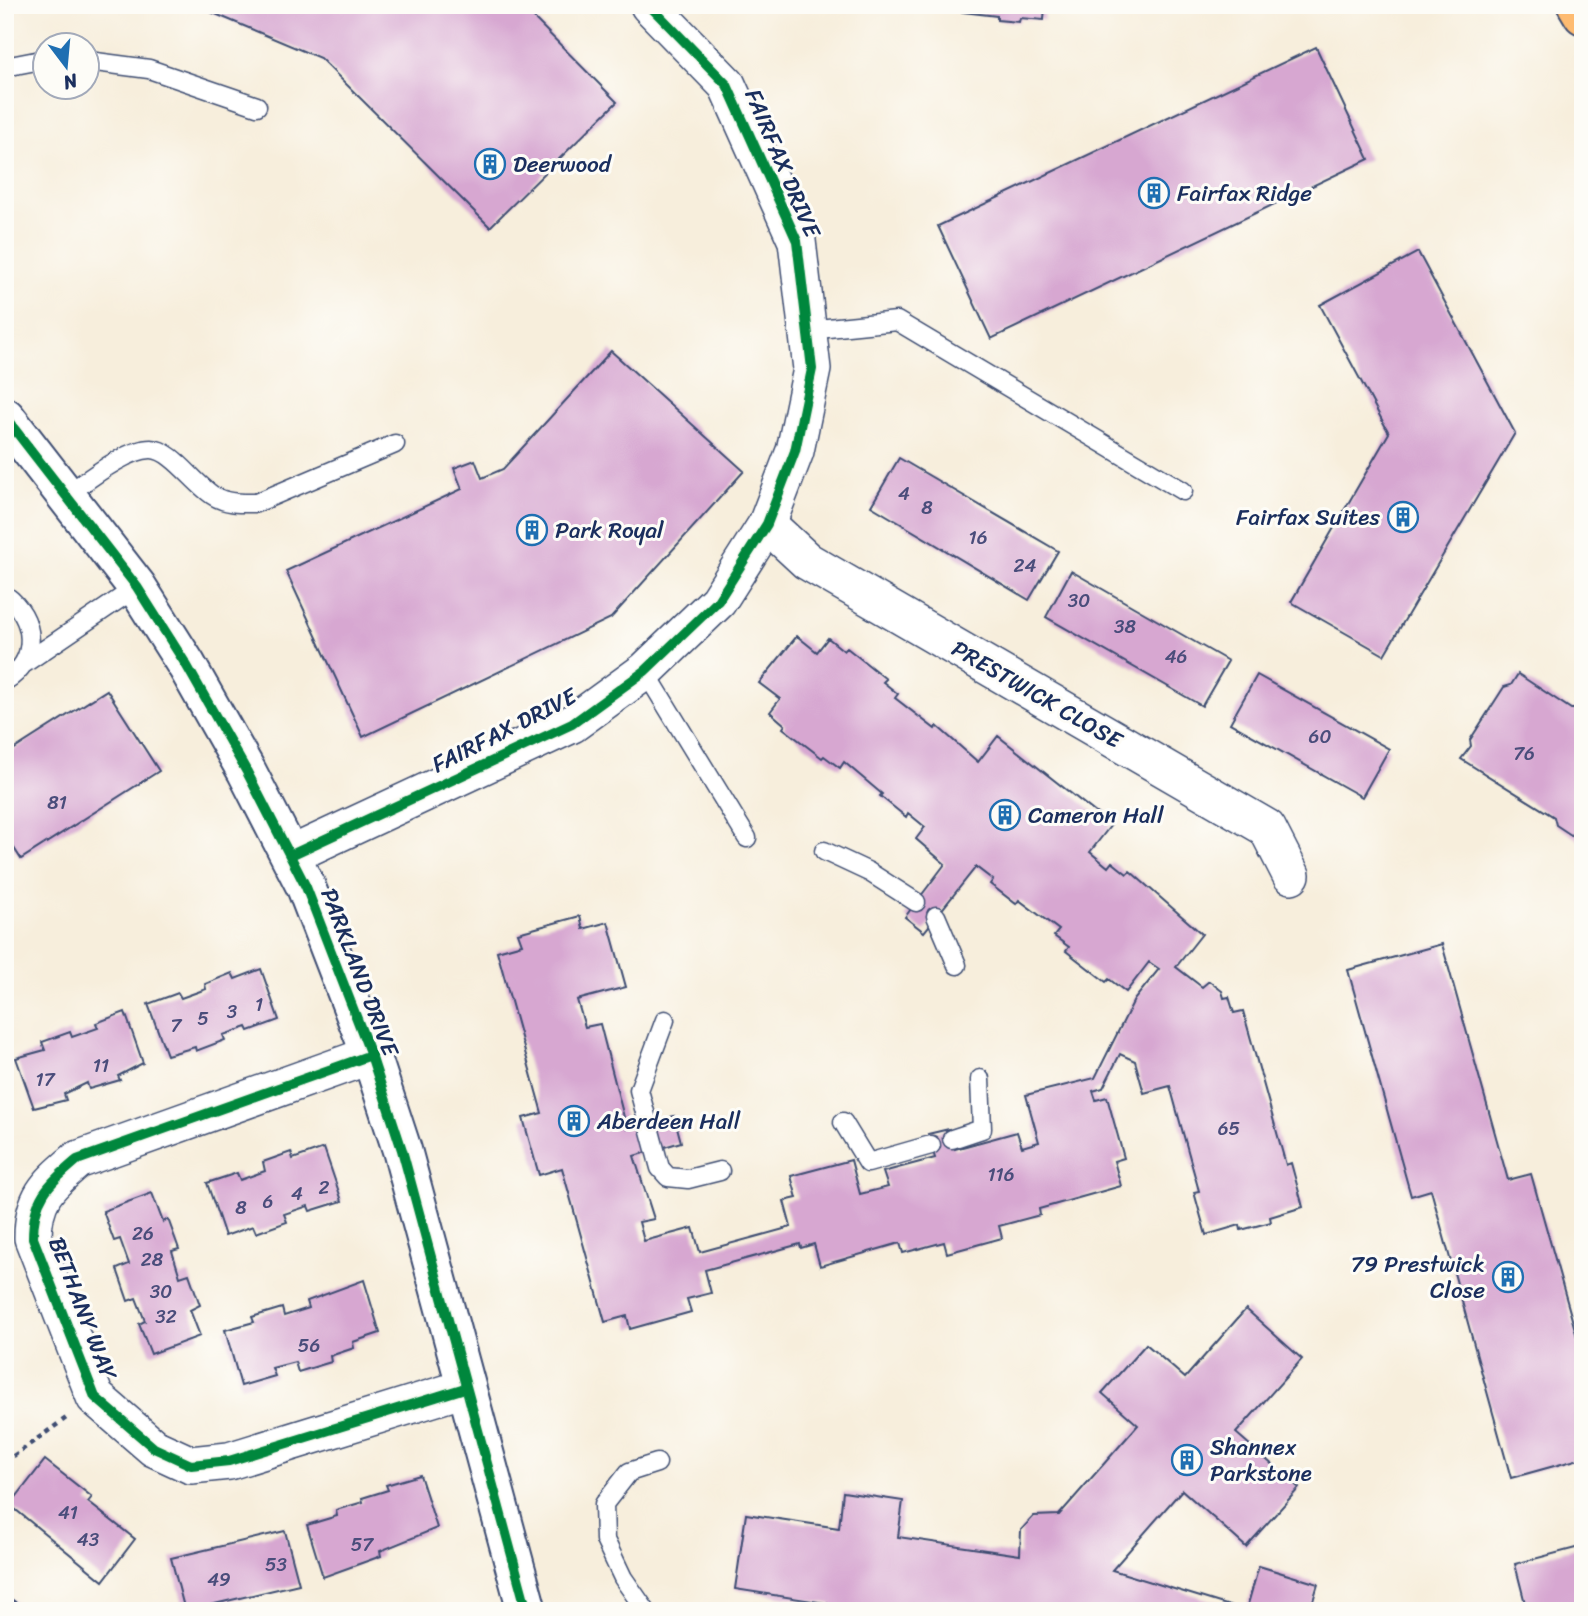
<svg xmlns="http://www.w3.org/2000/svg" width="1588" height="1616" viewBox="0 0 1588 1616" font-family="Sriracha,sans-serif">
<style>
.building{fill:#d7a7d1}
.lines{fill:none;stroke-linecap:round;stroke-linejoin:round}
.service-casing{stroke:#3c4c71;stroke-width:21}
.minor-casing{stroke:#3c4c71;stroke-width:40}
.tertiary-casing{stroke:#3c4c71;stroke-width:42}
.motorway-casing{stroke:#3c4c71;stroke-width:42}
.path{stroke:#3c4c71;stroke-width:4.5;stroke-dasharray:5 5;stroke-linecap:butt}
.service{stroke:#fff;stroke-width:18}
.minor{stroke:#fff;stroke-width:37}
.tertiary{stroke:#fff;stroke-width:38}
.motorway{stroke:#febb71;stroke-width:38}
.cycleway-casing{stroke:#fdfcf7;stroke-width:15}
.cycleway{stroke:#00873e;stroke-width:10}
.labels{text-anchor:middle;stroke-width:6;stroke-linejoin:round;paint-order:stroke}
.number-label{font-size:19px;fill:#4a4d7b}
.street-label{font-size:23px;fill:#1b2f5e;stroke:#fdfcf7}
.poi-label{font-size:23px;fill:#1b2f5e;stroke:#fdfcf7;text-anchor:start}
</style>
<rect width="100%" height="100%" fill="#fdfcf7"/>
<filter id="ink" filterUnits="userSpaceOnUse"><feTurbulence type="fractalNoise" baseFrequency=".0143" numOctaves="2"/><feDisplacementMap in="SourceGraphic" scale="14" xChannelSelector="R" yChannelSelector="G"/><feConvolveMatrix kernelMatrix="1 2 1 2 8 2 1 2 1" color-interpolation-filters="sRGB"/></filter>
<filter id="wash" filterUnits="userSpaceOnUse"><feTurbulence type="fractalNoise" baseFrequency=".00686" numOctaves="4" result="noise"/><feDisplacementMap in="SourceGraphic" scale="28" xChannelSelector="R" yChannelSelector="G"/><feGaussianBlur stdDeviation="1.57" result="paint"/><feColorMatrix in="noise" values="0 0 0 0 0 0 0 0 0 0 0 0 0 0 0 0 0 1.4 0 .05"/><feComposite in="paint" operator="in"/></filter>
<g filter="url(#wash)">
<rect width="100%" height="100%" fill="#f7eedc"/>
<g id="blocks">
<g class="building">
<polygon points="194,5 521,5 617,102 490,227 320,58"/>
<polygon points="903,5 1045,5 1044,20 1020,18 1019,22 997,20 997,16"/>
<polygon points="1316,47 1369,159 991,339 938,226"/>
<polygon points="1418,252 1515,433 1384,655 1291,602 1389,433 1320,305"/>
<polygon points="611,351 744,471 611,618 363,737 286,571 462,489 454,468 475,460 482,478 503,469"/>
<polygon points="899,458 1058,551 1029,600 871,506"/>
<polygon points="1071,571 1228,661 1202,706 1046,617"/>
<polygon points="797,636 817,652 828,638 844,651 847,648 886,679 883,682 898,694 895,698 935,729 937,726 978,762 998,736 1111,825 1090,852 1108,867 1112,862 1127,874 1130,871 1202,934 1176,967 1202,987 1209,981 1222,991 1224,998 1229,997 1234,1013 1243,1011 1286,1165 1291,1163 1303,1207 1270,1217 1271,1222 1241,1230 1240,1225 1206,1235 1194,1192 1199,1191 1170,1086 1144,1093 1135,1061 1120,1054 1103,1088 1093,1091 1096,1100 1107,1097 1124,1158 1114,1161 1121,1186 1039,1209 1040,1215 999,1226 1002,1238 947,1253 944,1242 903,1253 900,1243 820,1266 814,1244 801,1248 800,1244 705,1270 711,1293 687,1299 691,1312 630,1329 627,1316 605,1322 562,1168 539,1175 523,1118 542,1113 497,951 522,944 518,933 580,916 583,929 608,922 626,987 577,1000 585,1027 600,1024 627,1129 674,1116 681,1142 634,1156 654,1219 639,1222 644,1241 693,1228 700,1252 791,1227 784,1201 797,1198 791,1176 851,1160 860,1194 888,1187 883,1172 935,1158 928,1134 949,1129 955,1149 1017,1132 1022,1147 1039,1142 1026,1095 1095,1078 1134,1000 1159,969 1149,962 1126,992 1109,979 1106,982 1066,951 1069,947 1054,936 1059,930 1019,900 1016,904 990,884 993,880 976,867 924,932 905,917 945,864 916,839 925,827 908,813 906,817 880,796 882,794 844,762 840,768 824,756 822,758 783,728 785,725 770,712 780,699 759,683"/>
<polygon points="1518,674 1571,709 1583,709 1583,843 1556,825 1554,817 1461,759 1471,746 1470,740 1504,687 1511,685"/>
<polygon points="1257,675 1389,749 1362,797 1230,723"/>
<polygon points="107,690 159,771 21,859 5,834 5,755"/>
<polygon points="1442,944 1508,1180 1531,1174 1583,1358 1583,1458 1511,1478 1431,1190 1411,1196 1348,970"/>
<polygon points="261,969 279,1020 249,1031 247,1027 223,1035 225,1040 196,1051 195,1047 167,1055 148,1004 178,993 181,998 206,989 205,984 232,973 235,979"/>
<polygon points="125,1012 143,1063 118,1076 120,1080 89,1089 87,1083 64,1094 66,1100 34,1108 16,1058 45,1050 42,1042 70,1032 72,1037 98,1028 96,1023"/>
<polygon points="324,1148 342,1201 310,1211 308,1206 284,1214 287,1222 256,1233 253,1226 225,1236 207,1183 237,1173 240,1180 265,1171 263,1162 291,1152 293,1159"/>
<polygon points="152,1193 163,1222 168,1219 179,1249 172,1251 180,1277 189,1274 200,1305 190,1310 200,1336 151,1354 139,1324 145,1321 136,1298 128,1301 117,1269 129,1264 120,1239 114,1241 103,1211"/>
<polygon points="364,1280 380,1333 353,1342 354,1348 330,1356 331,1362 298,1372 295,1362 272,1368 275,1376 241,1386 225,1330 254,1322 252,1317 282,1308 284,1316 309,1308 307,1301"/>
<polygon points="1246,1309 1302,1359 1236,1433 1299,1488 1246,1547 1182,1490 1112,1570 1246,1611 937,1611 904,1606 904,1611 831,1611 832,1604 735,1589 746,1514 839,1528 843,1492 903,1501 898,1537 1020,1555 1021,1530 1034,1516 1059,1515 1138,1425 1102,1393 1146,1344 1185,1378"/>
<polygon points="45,1460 92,1497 88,1502 135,1539 103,1581 10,1505"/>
<polygon points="420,1475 437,1528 380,1551 381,1556 323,1577 307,1525 337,1516 336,1510 363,1502 362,1498 388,1490 386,1485"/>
<polygon points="285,1531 299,1584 185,1611 171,1558"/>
<polygon points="1583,1546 1583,1611 1527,1611 1515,1564"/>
<polygon points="1259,1566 1318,1584 1310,1611 1246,1611"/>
<polygon points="5,1594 23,1608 20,1611 5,1611"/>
</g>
</g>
</g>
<g filter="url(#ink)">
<use href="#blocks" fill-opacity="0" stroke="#3c4c71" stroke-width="2"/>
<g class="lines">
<g class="service-casing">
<g id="service">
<polyline points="88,61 149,69 257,106"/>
<polyline points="5,67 46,59"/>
<polyline points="808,330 897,321 1183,491"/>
<path d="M 66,495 C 87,481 126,449 151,449 C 172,449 195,485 214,496 C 227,504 242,503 256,503 L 395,444"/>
<path d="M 5,595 C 36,617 40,660 5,681"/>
<polyline points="25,663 137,587"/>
<polyline points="645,671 747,838"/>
<polyline points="824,851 869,872 916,902"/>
<polyline points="936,916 957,965"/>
<polyline points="665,1020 639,1090 660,1168 668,1177 688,1179 720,1171"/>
<polyline points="843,1122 868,1163 931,1145"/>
<polyline points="952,1139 982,1129 980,1079"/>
<polyline points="646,1611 623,1578 605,1540 604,1504 629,1472 657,1463"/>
</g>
</g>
<g class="minor-casing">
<g id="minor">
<polyline points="767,524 807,561 1267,828 1291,875"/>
<polyline points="291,855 572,724 645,671 718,601 767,524 795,451 812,369 797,241 727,85 649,5"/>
<path d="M 371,1055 L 77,1160 C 48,1185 33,1197 33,1238 L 95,1397 L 154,1448 L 191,1465 L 229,1461 L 465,1388"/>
</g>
</g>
<g class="tertiary-casing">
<polyline id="tertiary" points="5,417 137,587 187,666 247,772 306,887 371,1055 402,1150 527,1611"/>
</g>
<g class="motorway-casing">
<polyline id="motorway" points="1577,5 1583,15"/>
</g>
<polyline class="path" points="5,1462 69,1416"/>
<use href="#service" class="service"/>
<use href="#minor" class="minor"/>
<use href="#tertiary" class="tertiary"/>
<use href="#motorway" class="motorway"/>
<g class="cycleway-casing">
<g id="cycleway">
<polyline points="5,417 137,587 187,666 247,772 306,887 371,1055 402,1150 527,1611"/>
<polyline points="291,855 572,724 645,671 718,601 767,524 795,451 812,369 797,241 727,85 649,5"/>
<path d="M 371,1055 L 77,1160 C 48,1185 33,1197 33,1238 L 95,1397 L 154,1448 L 191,1465 L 229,1461 L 465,1388"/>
</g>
</g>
<use href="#cycleway" class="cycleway"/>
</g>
</g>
<defs>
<g id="building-ring" transform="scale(1.575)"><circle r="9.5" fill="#fdfcf7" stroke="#1f6fb2" stroke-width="1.5"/><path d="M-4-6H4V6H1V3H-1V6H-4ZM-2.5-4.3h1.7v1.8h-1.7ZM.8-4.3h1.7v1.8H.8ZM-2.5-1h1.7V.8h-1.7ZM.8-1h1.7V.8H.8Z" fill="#1f6fb2"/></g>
</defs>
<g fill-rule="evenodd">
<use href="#building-ring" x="490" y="164"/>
<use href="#building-ring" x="1154" y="193"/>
<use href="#building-ring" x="1403" y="517"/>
<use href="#building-ring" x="532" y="530"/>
<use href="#building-ring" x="1005" y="815"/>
<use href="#building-ring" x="574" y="1121"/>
<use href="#building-ring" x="1508" y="1277"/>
<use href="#building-ring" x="1187" y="1460"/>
</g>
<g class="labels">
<g class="number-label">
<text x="904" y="500">4</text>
<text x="927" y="514">8</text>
<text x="978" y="544">16</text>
<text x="1025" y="572">24</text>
<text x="1079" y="607">30</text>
<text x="1125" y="633">38</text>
<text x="1176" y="663">46</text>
<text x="1320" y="743">60</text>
<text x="1524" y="760">76</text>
<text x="57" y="809">81</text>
<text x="259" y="1011">1</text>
<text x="232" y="1018">3</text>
<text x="203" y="1025">5</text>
<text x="176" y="1032">7</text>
<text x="101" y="1072">11</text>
<text x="45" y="1086">17</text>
<text x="1229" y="1135">65</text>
<text x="1001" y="1181">116</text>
<text x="324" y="1194">2</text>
<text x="297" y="1200">4</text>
<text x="268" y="1208">6</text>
<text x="241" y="1214">8</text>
<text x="143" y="1240">26</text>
<text x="152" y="1266">28</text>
<text x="161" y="1298">30</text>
<text x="166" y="1323">32</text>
<text x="309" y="1352">56</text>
<text x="68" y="1519">41</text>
<text x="88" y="1546">43</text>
<text x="362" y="1551">57</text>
<text x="276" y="1571">53</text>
<text x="219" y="1586">49</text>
</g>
<g class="street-label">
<text transform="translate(783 163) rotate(67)" y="8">FAIRFAX DRIVE</text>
<text transform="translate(1037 694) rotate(30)" y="8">PRESTWICK CLOSE</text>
<text transform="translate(504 730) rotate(-27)" y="8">FAIRFAX DRIVE</text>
<text transform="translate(360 972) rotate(69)" y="8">PARKLAND DRIVE</text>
<text transform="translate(83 1308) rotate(69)" y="8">BETHANY WAY</text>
</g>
<g class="poi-label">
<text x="513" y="172">Deerwood</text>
<text x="1177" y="201">Fairfax Ridge</text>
<text x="1380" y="525" text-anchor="end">Fairfax Suites</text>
<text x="555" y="538">Park Royal</text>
<text x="1028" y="823">Cameron Hall</text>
<text x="597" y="1129">Aberdeen Hall</text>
<text x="1485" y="1272" text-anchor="end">79 Prestwick<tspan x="1485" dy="26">Close</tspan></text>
<text x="1210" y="1455">Shannex<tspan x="1210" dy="26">Parkstone</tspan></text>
</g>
</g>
<rect width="1588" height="1616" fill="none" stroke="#fdfcf7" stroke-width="28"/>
<g transform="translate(66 66) rotate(164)"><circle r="33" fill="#fdfcf7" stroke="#a3aaba" stroke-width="2"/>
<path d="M0-5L12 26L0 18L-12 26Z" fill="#1f6fb2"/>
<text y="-10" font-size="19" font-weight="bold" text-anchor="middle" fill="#1b2f5e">N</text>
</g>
</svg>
